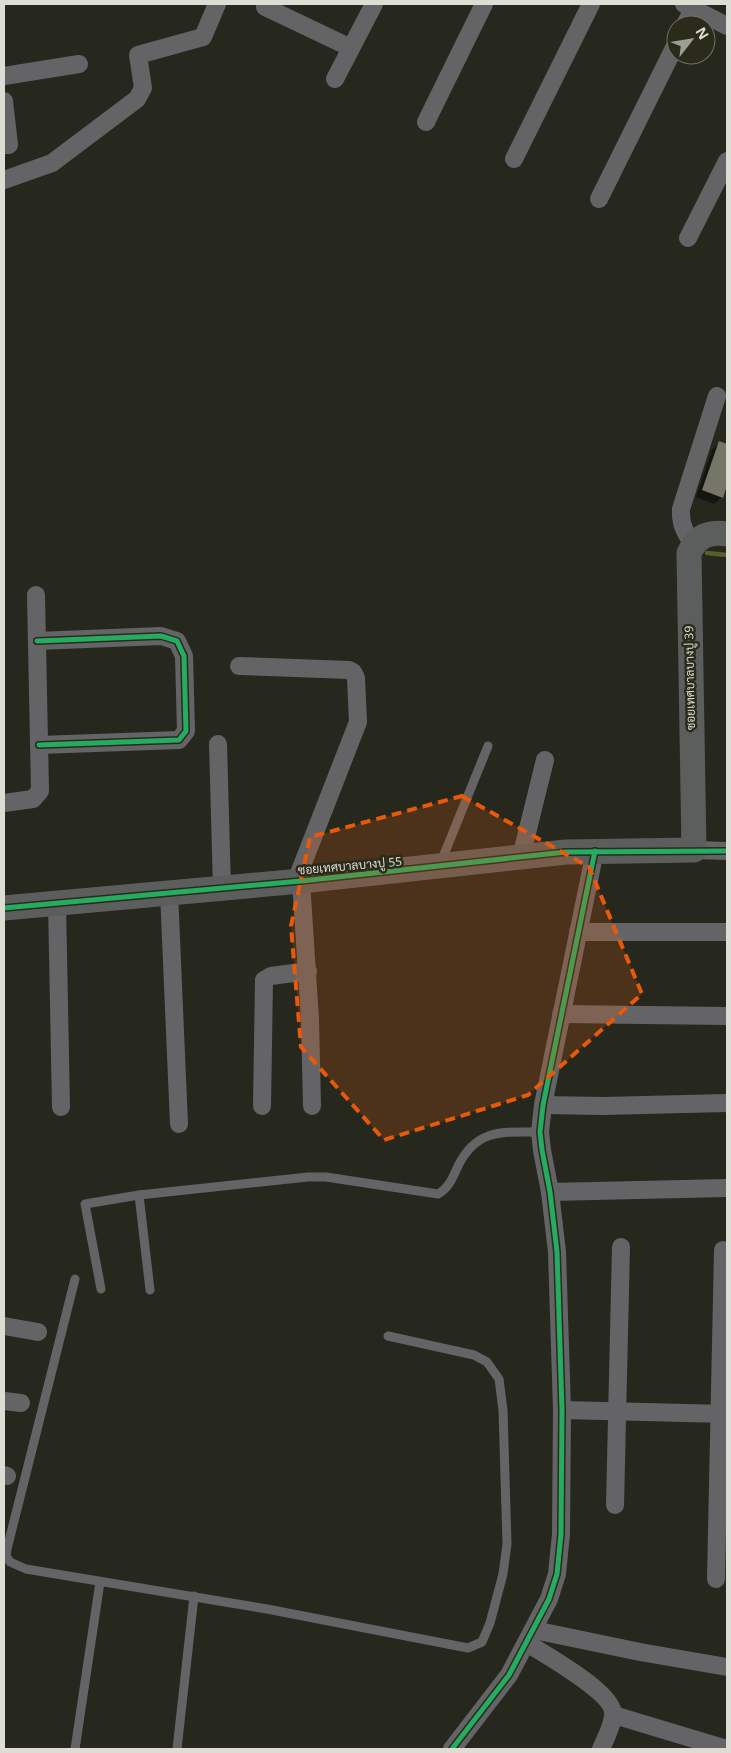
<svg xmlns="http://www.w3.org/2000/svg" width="731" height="1753" viewBox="0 0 731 1753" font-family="'Noto Sans',Sarabun,sans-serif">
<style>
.shadow{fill:#0007}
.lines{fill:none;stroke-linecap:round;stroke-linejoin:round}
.stream{stroke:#5c5d2d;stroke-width:4.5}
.building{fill:#757667}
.lane{stroke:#646467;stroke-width:9}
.street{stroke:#646467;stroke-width:18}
.secondary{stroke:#5c5e5e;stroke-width:25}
.cycleway-casing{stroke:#2a2b1b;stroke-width:8}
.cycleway{stroke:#26ab63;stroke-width:5}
.marked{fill:#e8590c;fill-opacity:0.2;stroke:#e8590c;stroke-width:4;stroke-dasharray:10 6;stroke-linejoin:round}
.labels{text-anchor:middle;stroke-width:5;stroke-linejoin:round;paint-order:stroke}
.street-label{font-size:12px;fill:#ddddd3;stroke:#2a2b1b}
</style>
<rect width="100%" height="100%" fill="#26281e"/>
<polygon class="shadow" points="719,443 727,445 727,481 722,497 714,504 696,497 712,450"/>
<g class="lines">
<polyline class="stream" points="707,553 727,555"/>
</g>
<polygon class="building" points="719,441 727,444 727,485 723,498 702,490"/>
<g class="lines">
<g class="lane">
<polyline points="441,862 488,746"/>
<polyline points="139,1195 150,1290"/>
<polyline points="75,1279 7,1549 6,1556 10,1562 26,1569 267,1609 468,1648 482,1642 490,1623 503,1574 507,1544 503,1410 499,1379 487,1362 474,1355 388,1336"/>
<path d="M 101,1289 L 85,1204 L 139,1195 L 308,1177 L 326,1177 L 438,1194 C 449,1188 453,1177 458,1166 C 477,1128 503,1132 540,1132"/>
<polyline points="75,1749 100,1582"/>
<polyline points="177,1749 194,1596"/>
</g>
<g class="street">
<polyline points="684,4 727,26"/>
<polyline points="265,7 351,48"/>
<polyline points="685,25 693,9"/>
<polyline points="4,76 79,64"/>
<polyline points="335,79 374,4"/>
<polyline points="4,101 9,145 4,145"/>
<polyline points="426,122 484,4"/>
<polyline points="514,159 591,4"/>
<polyline points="4,180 52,163 137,99 143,88 138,55 203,37 217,4"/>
<polyline points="599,199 676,44"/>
<polyline points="688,238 727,161"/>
<path d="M 693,545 C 685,532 680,524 681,509 L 717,396"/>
<polyline points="37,641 161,636 177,641 184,656 186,731 179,740 39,745"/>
<polyline points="239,666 349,670 353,672 356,678 358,722 296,881"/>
<polyline points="218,744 222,888"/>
<polyline points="4,803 33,799 40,791 36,595"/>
<polyline points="694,850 727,851"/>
<polyline points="521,857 545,760"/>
<polyline points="301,881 310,1019 312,1106"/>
<polyline points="169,892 179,1124"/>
<polyline points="57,903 61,1107"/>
<polyline points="578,932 727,932"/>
<polyline points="561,1014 727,1016"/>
<polyline points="543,1105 603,1106 727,1103"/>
<polyline points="262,1106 264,980 271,976 308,971"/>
<polyline points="550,1192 727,1188"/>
<polyline points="4,1326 38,1332"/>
<polyline points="4,1401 21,1403"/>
<polyline points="562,1410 727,1414"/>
<polyline points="4,1475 7,1476"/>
<polyline points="615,1505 621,1247"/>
<polyline points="716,1579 723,1250"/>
<polyline points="534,1630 640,1652 727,1667"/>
<path d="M 527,1643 C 545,1655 617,1694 613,1716 C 612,1727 605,1739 601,1749"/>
<polyline points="614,1715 727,1749"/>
<polyline points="452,1749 509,1675 549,1599 557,1574 561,1534 562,1410 557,1252 550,1192 542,1150 540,1132 543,1105 595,851"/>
</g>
<path class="secondary" d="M 4,908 L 301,881 L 566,852 L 694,850 L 689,553 C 697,536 710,531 727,534"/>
<g class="cycleway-casing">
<g id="cycleway">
<polyline points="37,641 161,636 177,641 184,656 186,731 179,740 39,745"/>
<polyline points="4,908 301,881 566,852 727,851"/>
<polyline points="452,1749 509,1675 549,1599 557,1574 561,1534 562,1410 557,1252 550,1192 542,1150 540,1132 543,1105 595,851"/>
</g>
</g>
<use href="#cycleway" class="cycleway"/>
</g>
<path class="marked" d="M 462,796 L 589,867 L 642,994 L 528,1095 L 384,1140 L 301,1047 L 291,926 L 310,837 Z"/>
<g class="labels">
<g class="street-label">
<text transform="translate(690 678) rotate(-91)" y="4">ซอยเทศบาลบางปู 39</text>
<text transform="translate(350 866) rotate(-5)" y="4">ซอยเทศบาลบางปู 55</text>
</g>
</g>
<rect width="731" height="1753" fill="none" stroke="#ddddd3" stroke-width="10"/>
<g transform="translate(691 40) rotate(59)"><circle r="24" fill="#2a2b1b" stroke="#727265"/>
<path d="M0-4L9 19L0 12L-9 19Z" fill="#9d9e94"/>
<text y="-8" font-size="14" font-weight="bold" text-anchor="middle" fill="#ddddd3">N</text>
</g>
</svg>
